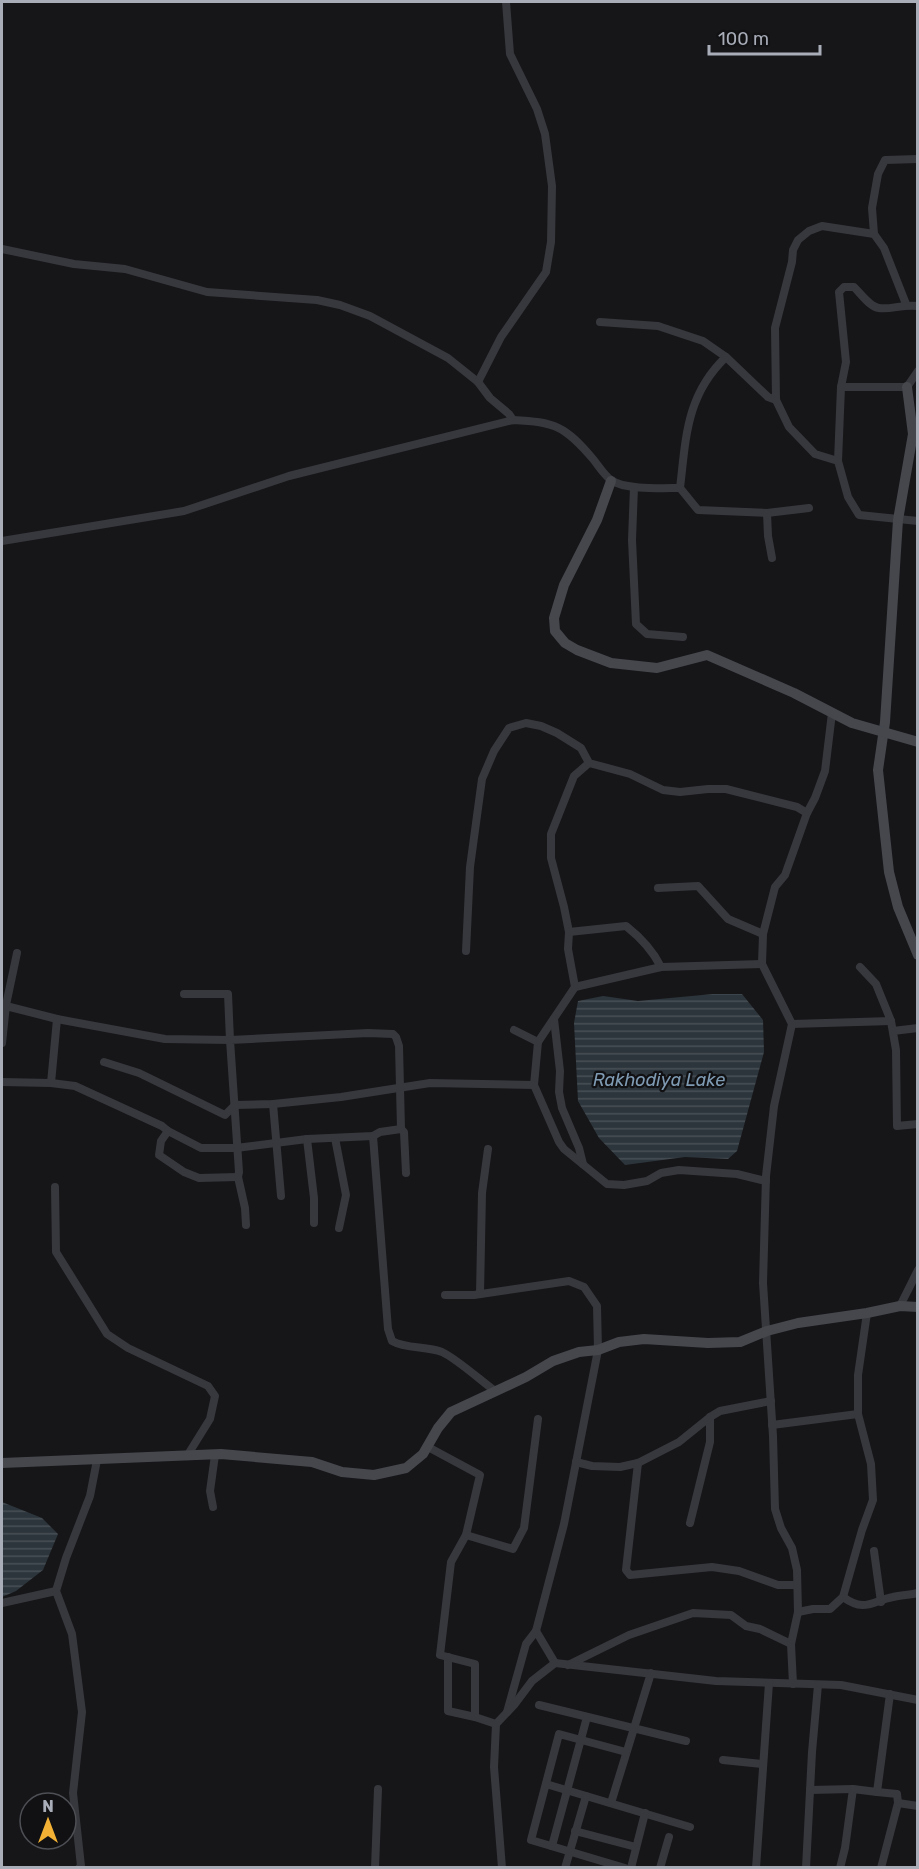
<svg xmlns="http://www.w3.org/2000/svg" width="919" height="1869" viewBox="0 0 919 1869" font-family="Rubik,sans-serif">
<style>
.water{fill:url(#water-rules)}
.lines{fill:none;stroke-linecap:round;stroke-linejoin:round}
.street{stroke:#37383d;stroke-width:8}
.secondary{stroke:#45474d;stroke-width:10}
.labels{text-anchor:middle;stroke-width:4.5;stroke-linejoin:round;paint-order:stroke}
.water-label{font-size:18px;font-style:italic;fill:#7f9bb3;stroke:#111113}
</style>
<defs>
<pattern id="water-rules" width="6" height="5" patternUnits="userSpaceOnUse" patternTransform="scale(1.5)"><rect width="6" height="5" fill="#2c353c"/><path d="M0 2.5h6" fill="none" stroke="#485056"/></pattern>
</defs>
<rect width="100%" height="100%" fill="#161618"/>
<g class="water">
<polygon points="713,994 742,994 763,1020 764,1052 737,1151 728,1159 685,1157 625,1165 599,1138 578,1101 574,1023 578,1001 603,996 638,1001"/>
<polygon points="2,1502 42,1518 58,1534 43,1570 16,1591 2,1597"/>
</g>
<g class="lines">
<g class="street">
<polyline points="2,249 74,264 125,269 207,292 317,300 340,305 370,316 448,358 478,382 490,398 509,414 513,420"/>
<polyline points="906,304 884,248 874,234 872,208 878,174 885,160 918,159"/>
<polyline points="600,322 658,326 703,341 726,357 768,397 776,400"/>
<path d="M 726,357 C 686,395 686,438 680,488 L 698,510 L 767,513 L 809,508"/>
<polyline points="918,371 907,387 841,387 838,461 848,497 859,515 918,521"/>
<polyline points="478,382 501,337 546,272 551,242 552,186 545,134 537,109 510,54 506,2"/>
<path d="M 841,387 L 846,362 L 839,292 L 844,287 L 854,287 C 861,294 870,307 879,308 C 890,310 903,304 918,306"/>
<polyline points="838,461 815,454 789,427 776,400 775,328 792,262 793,250 798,240 809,231 822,226 874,234"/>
<polyline points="634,487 632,540 636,624 647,634 683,637"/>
<polyline points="767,513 768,536 772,558"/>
<path d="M 2,541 L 184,511 L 289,476 L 513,420 C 555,422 565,426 593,459 C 598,465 604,475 611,480 C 624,490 663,488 680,488"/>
<polyline points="589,763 574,776 551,834 551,858 564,907 569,932 568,949 575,987 538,1042 534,1085 559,1142 564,1149 607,1184 624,1185 647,1181 661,1173 679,1170 737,1174 766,1181"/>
<polyline points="658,888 698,886 728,919 763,934"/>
<path d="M 569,932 L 626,926 C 640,937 653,951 661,967"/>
<polyline points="466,951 470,867 482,779 494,751 509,728 526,723 541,726 557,733 581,748 589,763 630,774 663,790 680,792 708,789 726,789 797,807 807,813"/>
<polyline points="575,987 661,967 762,964"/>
<polyline points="2,1005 57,1019 165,1039 230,1040 228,994 184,994"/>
<polyline points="554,1019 560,1071 559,1092 562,1108 579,1148 583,1164"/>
<polyline points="891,1021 896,1050 897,1126 918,1124"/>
<polyline points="792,1024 891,1021 876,984 860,967"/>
<polyline points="514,1030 538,1042"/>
<polyline points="893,1031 918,1028"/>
<polyline points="2,1043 6,1005 17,953"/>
<polyline points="104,1062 139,1073 225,1115 235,1105 273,1104 341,1097 430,1083 534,1085"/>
<polyline points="2,1082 51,1083 57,1019"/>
<polyline points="51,1083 75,1086 162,1126 168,1131 201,1148 236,1148 307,1139 373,1136 380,1132 401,1129"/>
<polyline points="273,1104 281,1196"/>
<polyline points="168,1131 161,1141 159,1155 184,1172 199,1178 238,1177"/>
<path d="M 373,1136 L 388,1329 L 392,1341 C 406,1349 426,1346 442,1352 C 457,1359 480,1380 495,1391"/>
<polyline points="335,1138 346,1195 339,1228"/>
<polyline points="307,1139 314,1198 314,1223"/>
<polyline points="55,1187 56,1252 107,1334 128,1348 208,1386 215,1396 210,1419 187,1456"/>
<polyline points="246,1225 245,1208 238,1177 239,1172 230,1040 368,1033 393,1034 396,1037 399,1046 401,1129 404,1132 406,1173"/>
<polyline points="480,1294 482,1193 488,1149"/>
<polyline points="445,1295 474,1295 569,1281 584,1287 597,1306 598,1350 564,1524 536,1631 526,1644 507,1712"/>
<polyline points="900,1306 918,1270"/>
<polyline points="772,1425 858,1414"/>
<polyline points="428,1447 480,1475 466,1535"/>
<polyline points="576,1462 592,1466 620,1467 638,1463 679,1442 710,1417 720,1411 771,1401"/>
<polyline points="638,1463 626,1570 630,1575 712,1567 739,1571 778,1585 797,1585"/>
<polyline points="213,1507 210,1491 215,1455"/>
<polyline points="690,1523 710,1442 710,1417"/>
<polyline points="874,1551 881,1602"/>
<path d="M 843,1597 C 865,1613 872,1601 893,1597 C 901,1595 910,1595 918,1593"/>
<polyline points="2,1603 56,1591"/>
<polyline points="798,1612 813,1609 830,1609 843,1597 862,1530 873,1500 871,1464 858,1414 858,1375 867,1313"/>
<polyline points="536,1631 555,1663"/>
<polyline points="448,1657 448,1711 475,1717"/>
<polyline points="568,1665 629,1635 693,1613 731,1615 746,1626 760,1629 791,1644"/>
<polyline points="793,1684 791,1644 798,1612 797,1570 792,1548 781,1528 775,1509 773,1436 763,1283 766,1176 774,1106 792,1024 762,964 763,934 775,887 785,875 807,813 815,798 825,771 832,713"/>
<polyline points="539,1705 686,1741"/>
<polyline points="496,1724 475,1717 475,1664 440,1655 451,1562 466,1535 513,1549 524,1528 538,1419"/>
<polyline points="723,1760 762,1764"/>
<polyline points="546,1784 690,1827"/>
<polyline points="810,1790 853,1789"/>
<polyline points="877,1792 897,1794 898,1803 881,1868"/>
<polyline points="611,1803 651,1673"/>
<polyline points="898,1803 918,1806"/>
<polyline points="575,1831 636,1847"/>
<polyline points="552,1846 587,1717"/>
<polyline points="79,1868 81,1866 73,1793 82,1712 72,1634 56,1591 66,1558 90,1496 97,1460"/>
<polyline points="375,1868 378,1789"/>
<polyline points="502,1868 494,1767 496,1724 514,1705 532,1681 555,1663 716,1681 841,1685 918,1700"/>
<polyline points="565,1868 586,1796"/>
<polyline points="625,1868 531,1840 559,1734 626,1752"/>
<polyline points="631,1868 645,1813"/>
<polyline points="660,1868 669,1837"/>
<polyline points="756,1868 769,1683"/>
<polyline points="806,1868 812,1752 818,1685"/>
<polyline points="840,1868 845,1848 853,1789 877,1792 890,1694"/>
</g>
<g class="secondary">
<polyline points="907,387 913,434 898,520 885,722 878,770 889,872 898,907 918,955"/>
<polyline points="611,481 597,520 564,585 554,618 555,631 565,643 577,650 611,663 657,668 707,655 794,693 852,723 918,742"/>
<polyline points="2,1463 221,1454 312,1462 342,1472 374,1475 406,1468 423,1454 438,1428 451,1412 526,1377 553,1361 579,1352 598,1350 619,1342 644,1339 708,1343 740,1342 767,1331 798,1323 867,1313 900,1306 918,1307"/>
</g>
</g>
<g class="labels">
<g class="water-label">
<text x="659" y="1086">Rakhodiya Lake</text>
</g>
</g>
<rect width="919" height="1869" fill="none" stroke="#a8adb8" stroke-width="6"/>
<g transform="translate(48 1821)"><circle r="28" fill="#111113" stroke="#4d4f55" stroke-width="1.5"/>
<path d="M0-4.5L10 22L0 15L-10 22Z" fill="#f2b134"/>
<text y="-9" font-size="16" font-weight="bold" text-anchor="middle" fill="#a8adb8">N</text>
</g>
<path d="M709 45v9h111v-9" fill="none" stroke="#a8adb8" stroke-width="3"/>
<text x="718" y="45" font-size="18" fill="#a8adb8" stroke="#111113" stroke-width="4.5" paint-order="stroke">100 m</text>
</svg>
